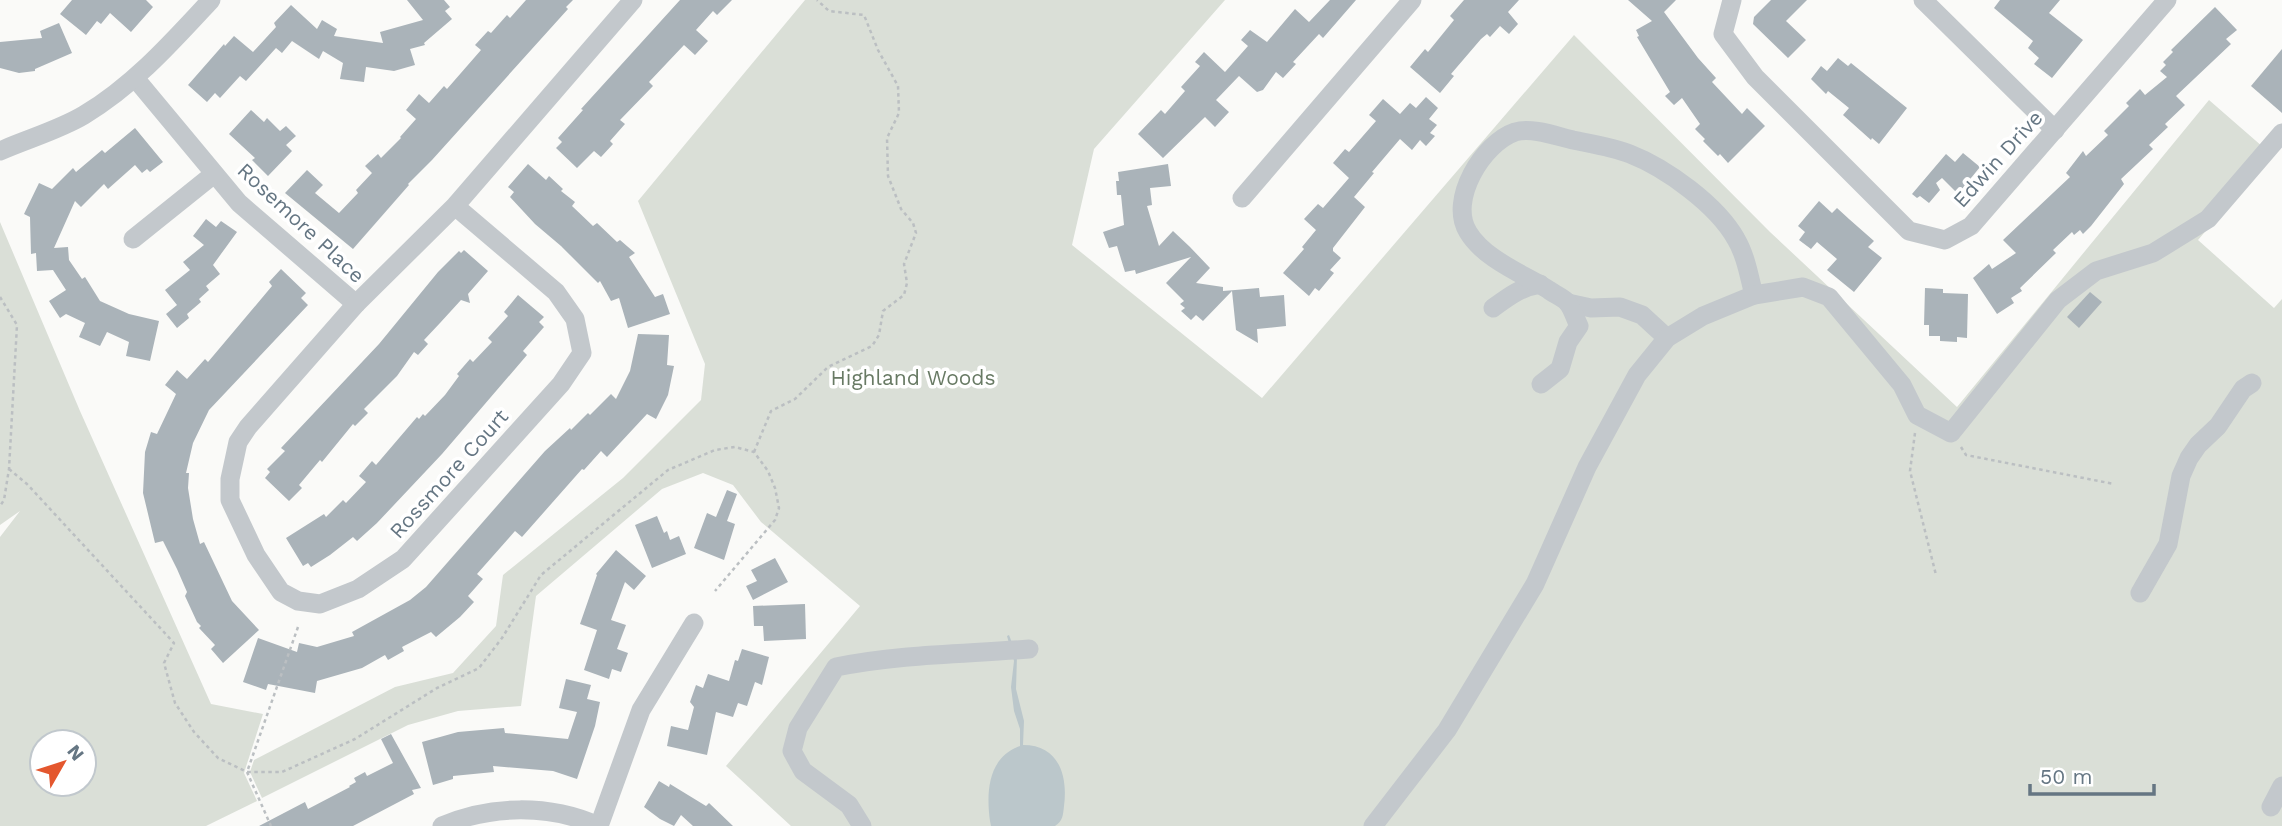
<svg xmlns="http://www.w3.org/2000/svg" width="2282" height="826" viewBox="0 0 2282 826" font-family="'Work Sans',sans-serif">
<style>
.green{fill:#dadfd7;fill-rule:evenodd}
.water{fill:#bbc7cb}
.building{fill:#aab3b9}
.lines{fill:none;stroke-linecap:round;stroke-linejoin:round}
.path{stroke:#bbbfc2;stroke-width:2.5;stroke-dasharray:3.5 3.5;stroke-linecap:butt}
.minor{stroke:#c3c8cc;stroke-width:19}
.labels{text-anchor:middle;stroke-width:7;stroke-linejoin:round;paint-order:stroke}
.street-label{font-size:21px;fill:#657683;stroke:#fff}
.park-label{font-size:21px;fill:#687a64;stroke:#fff}
</style>
<rect width="100%" height="100%" fill="#fafaf8"/>
<g class="green">
<polygon points="805,0 1225,0 1094,149 1072,245 1262,398 1574,35 1770,232 1957,407 2209,100 2271,154 2198,240 2274,308 2282,299 2282,826 791,826 726,766 860,606 761,522 733,485 703,473 662,489 536,596 521,706 458,711 408,725 262,798 250,772 254,760 395,687 453,673 496,626 503,575 623,478 701,400 705,364 638,201"/>
<path d="M 0,222 L 80,411 L 211,704 L 263,714 L 244,773 L 257,801 L 206,826 L 0,826 L 0,537 L 20,511 L 0,525 ZM 84,742 L 84,784 L 42,784 L 42,742 Z"/>
</g>
<path class="water" d="M 1009,635 L 1017,656 L 1016,689 L 1024,721 L 1023,745 C 1059,745 1068,776 1064,806 C 1063,815 1063,821 1055,826 L 991,826 L 990,821 C 986,792 988,757 1020,746 L 1020,729 L 1014,711 L 1011,687 L 1014,661 L 1007,636 Z"/>
<g class="building">
<polygon points="72,0 146,0 153,7 131,32 110,13 101,24 97,21 86,35 60,14"/>
<polygon points="407,0 444,0 450,7 445,11 452,19 424,43 425,45 410,49 415,65 394,71 366,67 364,82 340,79 343,63 323,51 319,59 292,41 282,53 276,48 246,81 240,76 220,98 215,93 207,102 188,85 224,44 225,46 234,36 253,52 276,27 274,23 291,5 317,29 322,20 337,29 334,36 383,43 380,32 423,20"/>
<polygon points="526,0 573,0 566,7 568,9 432,160 408,184 409,185 353,249 285,193 307,170 323,185 315,193 339,213 358,193 356,190 372,173 365,166 378,154 381,158 401,138 400,137 416,119 406,110 419,94 429,103 444,86 447,89 481,50 475,45 488,31 491,33 507,15 510,18"/>
<polygon points="680,0 732,0 717,15 713,11 696,30 708,41 695,55 684,45 649,82 653,86 620,120 625,124 610,141 613,144 601,157 594,151 577,168 556,148 562,142 558,138 583,110 581,109"/>
<polygon points="1330,0 1356,0 1323,38 1319,34 1293,62 1296,64 1283,78 1276,72 1263,90 1257,92 1239,76 1216,100 1229,112 1215,127 1205,117 1163,158 1138,134 1161,110 1165,114 1185,91 1181,87 1200,66 1195,62 1204,52 1225,72 1248,46 1241,40 1250,30 1267,42 1295,9 1309,22"/>
<polygon points="1464,0 1519,0 1508,12 1518,24 1509,34 1500,26 1490,37 1487,34 1481,39 1451,74 1454,76 1440,93 1410,67 1425,49 1428,52 1454,20 1450,16"/>
<polygon points="1628,0 1676,0 1664,12 1698,58 1716,78 1712,82 1742,114 1747,108 1765,126 1728,163 1720,154 1718,156 1703,141 1705,139 1695,129 1700,124 1682,98 1674,105 1665,96 1670,92 1637,37 1639,36 1636,30 1652,21"/>
<polygon points="1771,0 1807,0 1786,21 1806,40 1788,58 1753,24 1754,17"/>
<polygon points="2000,0 2060,0 2049,13 2083,40 2052,78 2034,64 2039,58 2028,48 2033,41 1994,8"/>
<polygon points="2215,7 2237,30 2226,39 2231,44 2176,96 2185,105 2165,124 2168,127 2149,145 2153,149 2121,179 2124,184 2091,226 2083,234 2080,230 2074,235 2072,232 2053,250 2056,253 2020,288 2022,291 2011,298 2014,303 1997,314 1973,278 1989,264 1992,269 2016,253 2003,240 2070,177 2066,173 2083,151 2086,156 2108,135 2104,131 2129,106 2126,103 2140,89 2145,95 2167,77 2160,71 2166,65 2163,62 2173,52 2171,50"/>
<polygon points="59,23 72,53 35,69 35,71 19,73 0,68 0,42 42,38 40,31"/>
<polygon points="2282,49 2282,113 2251,86"/>
<polygon points="1838,58 1848,66 1851,63 1907,108 1879,144 1872,138 1871,140 1843,115 1849,108 1828,91 1826,94 1811,79 1821,66 1827,71"/>
<polygon points="1426,97 1438,108 1429,119 1437,125 1430,133 1435,136 1426,146 1420,140 1412,150 1400,139 1372,172 1374,173 1354,197 1365,207 1333,248 1333,251 1341,258 1330,270 1334,273 1319,291 1315,288 1309,296 1283,273 1304,249 1302,247 1316,230 1304,219 1318,204 1323,208 1349,178 1333,163 1345,149 1349,152 1376,121 1369,115 1383,99 1400,114 1410,103 1416,108"/>
<polygon points="251,110 264,122 267,118 280,131 286,126 296,136 286,145 292,151 268,176 252,160 255,158 229,134"/>
<polygon points="135,128 163,162 150,172 147,169 142,173 135,165 108,189 104,184 81,207 75,201 54,248 68,247 69,260 82,279 85,277 100,301 129,314 159,321 150,361 126,356 129,342 107,332 100,346 79,337 85,323 66,314 60,318 49,301 66,290 53,270 37,271 36,253 31,254 30,217 24,214 39,183 52,189 73,168 76,172 102,150 105,153"/>
<polygon points="1963,153 1980,167 1958,194 1942,178 1936,183 1940,190 1929,203 1920,196 1917,198 1912,194 1946,154 1955,162"/>
<polygon points="528,164 546,180 549,176 563,189 561,191 575,202 572,206 593,226 597,223 617,242 620,240 635,253 629,257 655,297 663,294 670,314 628,328 619,298 611,301 600,281 598,283 561,246 535,224 510,197 514,192 508,187"/>
<polygon points="1168,164 1171,186 1150,188 1152,205 1147,206 1159,246 1173,231 1190,247 1210,268 1196,283 1223,287 1223,291 1259,288 1260,297 1284,295 1286,326 1257,329 1258,343 1236,330 1232,291 1203,321 1196,315 1191,320 1181,311 1185,308 1180,304 1184,301 1166,283 1191,257 1136,274 1135,270 1125,272 1117,246 1109,248 1103,232 1124,225 1121,195 1117,195 1116,181 1119,181 1118,172"/>
<polygon points="1819,201 1832,213 1837,208 1849,219 1874,241 1868,247 1882,258 1854,292 1827,270 1837,259 1817,242 1811,249 1799,240 1805,232 1798,226"/>
<polygon points="206,219 216,227 221,221 237,232 213,265 220,274 206,286 209,290 199,299 201,302 187,314 189,318 177,328 166,314 177,305 165,290 190,270 183,262 204,245 193,236"/>
<polygon points="464,250 488,271 468,294 470,303 461,300 440,323 424,340 428,344 418,355 414,352 397,376 364,409 368,413 355,426 353,424 322,462 320,460 299,485 302,488 289,501 265,478 270,472 267,469 285,451 281,448 379,344 438,272 459,251 461,253"/>
<polygon points="281,269 306,293 301,298 308,305 209,410 193,443 186,473 189,473 188,488 193,519 200,544 204,542 232,601 259,630 223,663 211,649 215,645 199,628 201,626 197,622 185,596 187,592 177,569 163,541 155,543 143,493 145,452 151,432 157,434 176,394 165,385 177,370 187,379 205,359 208,362 272,286 269,282"/>
<polygon points="1925,288 1943,289 1943,293 1968,294 1967,338 1957,337 1957,342 1940,341 1940,336 1929,336 1929,325 1924,325"/>
<polygon points="2090,292 2102,302 2079,328 2067,317"/>
<polygon points="518,295 544,317 539,322 544,327 523,351 527,355 442,454 377,523 357,541 353,537 330,555 311,567 308,563 303,566 286,538 324,514 326,517 343,500 346,503 366,482 359,476 372,461 376,465 417,417 419,419 423,414 425,416 445,395 459,376 457,374 470,359 473,362 492,342 488,338 508,316 504,312"/>
<polygon points="638,334 669,335 667,365 674,366 668,395 656,419 647,414 607,457 601,451 584,470 582,469 522,537 515,531 477,574 483,579 468,596 474,602 460,617 436,637 431,632 402,647 404,651 388,660 385,655 362,668 317,681 315,693 268,684 266,690 243,682 258,638 297,652 299,643 317,647 354,636 352,632 410,600 426,587 545,451 570,428 571,430 588,413 590,415 611,394 616,399 630,371"/>
<polygon points="727,490 737,494 727,521 735,524 724,560 694,548 707,513 716,517"/>
<polygon points="657,516 664,533 667,531 670,540 679,536 686,554 652,568 635,525"/>
<polygon points="616,550 646,576 634,590 625,582 611,620 626,625 617,649 628,653 621,672 612,669 609,679 584,670 597,630 580,624 597,575 596,574"/>
<polygon points="775,558 788,582 753,600 746,586 757,581 751,570"/>
<polygon points="805,604 806,639 764,641 763,626 754,626 753,606"/>
<polygon points="742,649 769,657 762,685 755,682 747,706 738,703 733,717 716,712 707,755 667,746 671,726 688,730 694,707 690,702 696,685 703,688 708,674 729,681 735,660 738,661"/>
<polygon points="566,679 591,685 587,699 600,702 595,726 577,779 553,771 493,766 494,772 453,776 453,779 433,785 422,742 458,732 504,728 505,733 568,739 577,712 559,708"/>
<polygon points="391,734 421,788 412,790 414,794 353,826 259,826 305,802 308,809 350,787 349,786 356,782 354,778 365,772 367,776 393,763 381,739"/>
<polygon points="659,781 669,787 670,784 706,806 709,803 733,826 693,826 681,815 674,826 660,819 644,807"/>
</g>
<g class="lines">
<g class="path">
<polyline points="0,297 17,325 9,469 4,500 0,506"/>
<polyline points="1915,433 1910,471 1936,575"/>
<polyline points="1961,447 1966,455 2114,484"/>
<polyline points="754,452 771,411 795,399 828,367 872,346 879,335 883,311 904,295 907,283 904,264 916,233 913,223 901,209 888,176 887,138 899,113 898,86 878,50 864,15 829,11 817,0"/>
<polyline points="9,469 27,484 174,643 164,663 175,703 194,732 218,758 247,772 271,826"/>
<polyline points="298,627 247,772 282,772 355,739 437,688 479,668 502,638 541,575 668,470 715,450 735,447 754,452 768,471 775,488 779,508 775,520 715,591"/>
</g>
<g class="minor">
<polyline points="1732,0 1723,34 1755,77 1909,231 1945,240 1971,226 2167,0"/>
<polyline points="1923,0 2055,130"/>
<polyline points="135,78 239,203 356,304"/>
<path d="M 0,151 C 27,139 59,130 84,115 C 134,85 172,42 211,0"/>
<polyline points="1242,198 1412,0"/>
<polyline points="455,206 556,292 575,319 582,353 561,384 403,559 358,589 320,604 298,601 281,592 256,555 230,500 230,479 235,456 238,442 248,427 356,304 455,206 633,0"/>
<polyline points="133,239 214,174"/>
<polyline points="1568,303 1591,308 1620,307 1642,315 1667,338"/>
<path d="M 1493,308 C 1508,297 1521,287 1540,284"/>
<path d="M 1541,384 L 1560,369 L 1568,342 L 1579,326 C 1575,318 1572,307 1567,302 C 1562,297 1554,294 1549,290 C 1523,274 1484,259 1468,232 C 1448,200 1483,143 1515,132 C 1532,127 1556,136 1573,140 C 1592,144 1612,147 1630,154 C 1666,168 1717,205 1736,239 C 1746,256 1749,276 1754,295"/>
<polyline points="2140,593 2168,544 2181,476 2189,458 2198,445 2218,426 2243,389 2252,383"/>
<polyline points="2271,807 2282,786"/>
<path d="M 442,826 C 490,805 550,804 598,826"/>
<polyline points="599,826 641,710 694,623"/>
<path d="M 862,826 L 849,805 L 803,771 L 792,751 L 798,728 L 836,667 C 899,654 965,654 1029,649"/>
<polyline points="1373,826 1447,730 1535,584 1587,467 1637,375 1667,338 1703,316 1754,295 1803,287 1829,297 1902,385 1917,415 1951,433 2058,300 2096,271 2153,253 2208,219 2282,133"/>
</g>
</g>
<g class="labels">
<g class="street-label">
<text transform="translate(1998 159) rotate(-48)" y="7">Edwin Drive</text>
<text transform="translate(301 223) rotate(43)" y="7">Rosemore Place</text>
<text transform="translate(449 474) rotate(-48)" y="7">Rossmore Court</text>
</g>
<g class="park-label">
<text x="913" y="385">Highland Woods</text>
</g>
</g>
<g transform="translate(63 763) rotate(51)"><circle r="33" fill="#ffffff" stroke="#c1c8cd" stroke-width="2"/>
<path d="M0-5L12 26L0 18L-12 26Z" fill="#e4572e"/>
<text y="-10" font-size="19" font-weight="bold" text-anchor="middle" fill="#657683">N</text>
</g>
<path d="M2030 784v10h124v-10" fill="none" stroke="#657683" stroke-width="3.5"/>
<text x="2040" y="784" font-size="21" fill="#657683" stroke="#ffffff" stroke-width="5" paint-order="stroke">50 m</text>
</svg>
